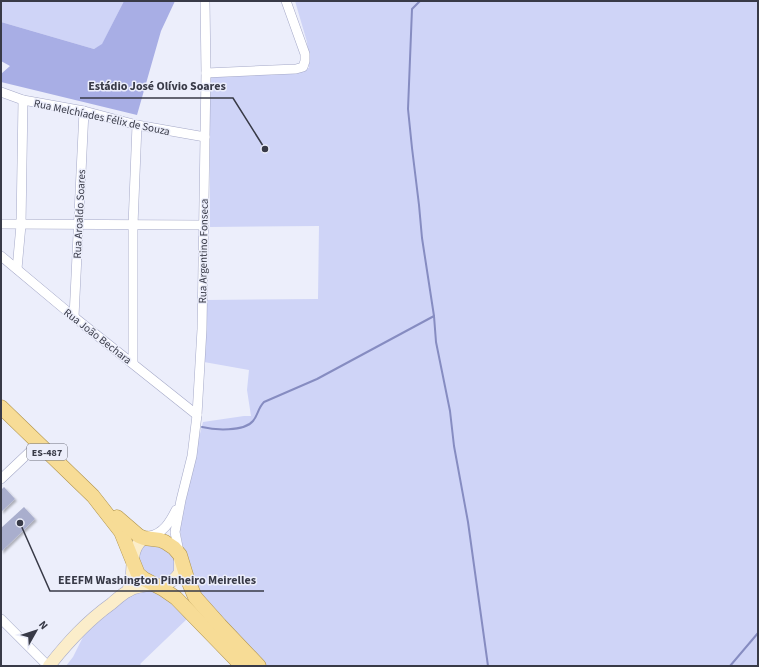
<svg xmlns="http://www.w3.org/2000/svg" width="759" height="667" viewBox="0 0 759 667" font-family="'Source Sans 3',sans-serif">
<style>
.green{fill:#cfd4f7}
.forest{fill:#a8aee5}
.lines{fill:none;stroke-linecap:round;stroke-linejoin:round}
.stream{stroke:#868cc1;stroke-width:2}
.building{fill:#a9aecd;filter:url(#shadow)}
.street-casing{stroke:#a5a9c8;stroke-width:10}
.secondary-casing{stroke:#a5a9c8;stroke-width:13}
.primary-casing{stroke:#b0944d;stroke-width:15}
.street{stroke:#fff;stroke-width:9}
.secondary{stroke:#fbedca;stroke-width:12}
.primary{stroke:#f7dc96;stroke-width:14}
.labels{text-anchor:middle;stroke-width:3;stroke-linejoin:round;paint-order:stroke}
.shield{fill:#eceefb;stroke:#6e707d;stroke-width:1}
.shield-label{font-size:10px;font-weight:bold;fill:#383a47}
.street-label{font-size:11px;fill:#383a47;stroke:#eceefb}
.leader{fill:none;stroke:#383a47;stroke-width:1.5}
.callout-dot{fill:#383a47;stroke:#eceefb;stroke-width:1.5}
.callout-label{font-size:12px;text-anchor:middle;font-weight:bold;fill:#383a47;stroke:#eceefb;stroke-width:3;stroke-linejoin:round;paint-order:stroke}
</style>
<defs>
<filter id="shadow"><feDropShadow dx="2" dy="2" stdDeviation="1" flood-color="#0004"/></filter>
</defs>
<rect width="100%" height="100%" fill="#eceefb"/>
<g class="green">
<polygon points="1,1 124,1 102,45 94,49 1,22"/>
<polygon points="295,1 758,1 758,666 267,666 201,595 184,557 180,530 181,508 203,422 244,416 251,416 247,390 249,370 204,362 205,300 318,299 319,226 210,227 210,73 309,68 307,42"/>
<path d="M 150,542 L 174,555 L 177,570 L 162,580 C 159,579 153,579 150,577 C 135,568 133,550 150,542 Z"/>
<polygon points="152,586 189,617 140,664 142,666 66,666 73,657 84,635 135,590"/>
</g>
<polygon class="forest" points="124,1 175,1 161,31 137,115 1,82 1,74 10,66 1,61 1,22 94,49 102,44"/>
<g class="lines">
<g class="stream">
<polyline points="420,1 412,9 408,109 412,148 419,205 422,238 434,316 436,342 450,411 454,446 468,522 488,666"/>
<path d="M 202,427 C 214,430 244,432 253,421 C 258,415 258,408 264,402 L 317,379 L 434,316"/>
<polyline points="730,666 758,633"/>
</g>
</g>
<g class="building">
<polygon points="4,487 15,499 1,512 1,490"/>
<polygon points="24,507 35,519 1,552 1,528"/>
</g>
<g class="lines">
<g class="street-casing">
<g id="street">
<polyline points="206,73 296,69 303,67 305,61 305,54 286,1"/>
<polyline points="1,92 23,100 84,111 137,125 205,137"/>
<polyline points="1,224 203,225"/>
<polyline points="1,256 74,317 197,415"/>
<polyline points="17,269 21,225 23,100"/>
<polyline points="74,317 84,111"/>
<polyline points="133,363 133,225 137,125"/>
<polyline points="1,479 38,444"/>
<path d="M 149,536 C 163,534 170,522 176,510"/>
<polyline points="179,552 175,532 181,500 192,456 197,415 202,329 206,73 205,1"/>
<polyline points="1,619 48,666"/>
</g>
</g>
<g class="secondary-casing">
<g id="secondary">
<path d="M 128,591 C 130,585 132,578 132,572 C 133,559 132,547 144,538"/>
<path d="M 49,666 C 68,642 86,622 111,604 C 117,599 122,594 128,591 C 148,579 168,593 180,572 L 180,560"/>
</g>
</g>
<g class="primary-casing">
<g id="primary">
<polyline points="1,407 93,496 121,532 138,574 144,579 163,589 176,598 242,666"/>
<polyline points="117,517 139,536 144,538 160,540 165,542 174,548 180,555 187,578 195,597 220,625 259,666"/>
</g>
</g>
<use href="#street" class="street"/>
<use href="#secondary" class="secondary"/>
<use href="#primary" class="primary"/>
</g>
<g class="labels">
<rect class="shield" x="27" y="444" width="40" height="16" rx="3"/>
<g class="shield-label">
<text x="47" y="456">ES-487</text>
</g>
<g class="street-label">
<text transform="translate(102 117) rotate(12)" y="4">Rua Melchíades Félix de Souza</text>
<text transform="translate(79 214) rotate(-87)" y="4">Rua Aroaldo Soares</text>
<text transform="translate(203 251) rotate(-89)" y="4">Rua Argentino Fonseca</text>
<text transform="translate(98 336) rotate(38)" y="4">Rua João Bechara</text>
</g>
</g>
<path class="leader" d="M265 149L233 98H80M20 523L50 591H264"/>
<g class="callout-dot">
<circle cx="265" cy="149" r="4"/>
<circle cx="20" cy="523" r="4"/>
</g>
<g class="callout-label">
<text x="157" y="90">Estádio José Olívio Soares</text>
<text x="157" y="584">EEEFM Washington Pinheiro Meirelles</text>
</g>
<rect width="759" height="667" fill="none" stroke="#383a47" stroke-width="4"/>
<g transform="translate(36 631) rotate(51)" stroke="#eceefb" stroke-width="3" paint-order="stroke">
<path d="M0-3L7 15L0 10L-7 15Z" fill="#383a47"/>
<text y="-6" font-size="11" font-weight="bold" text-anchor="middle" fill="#383a47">N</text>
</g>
</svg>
